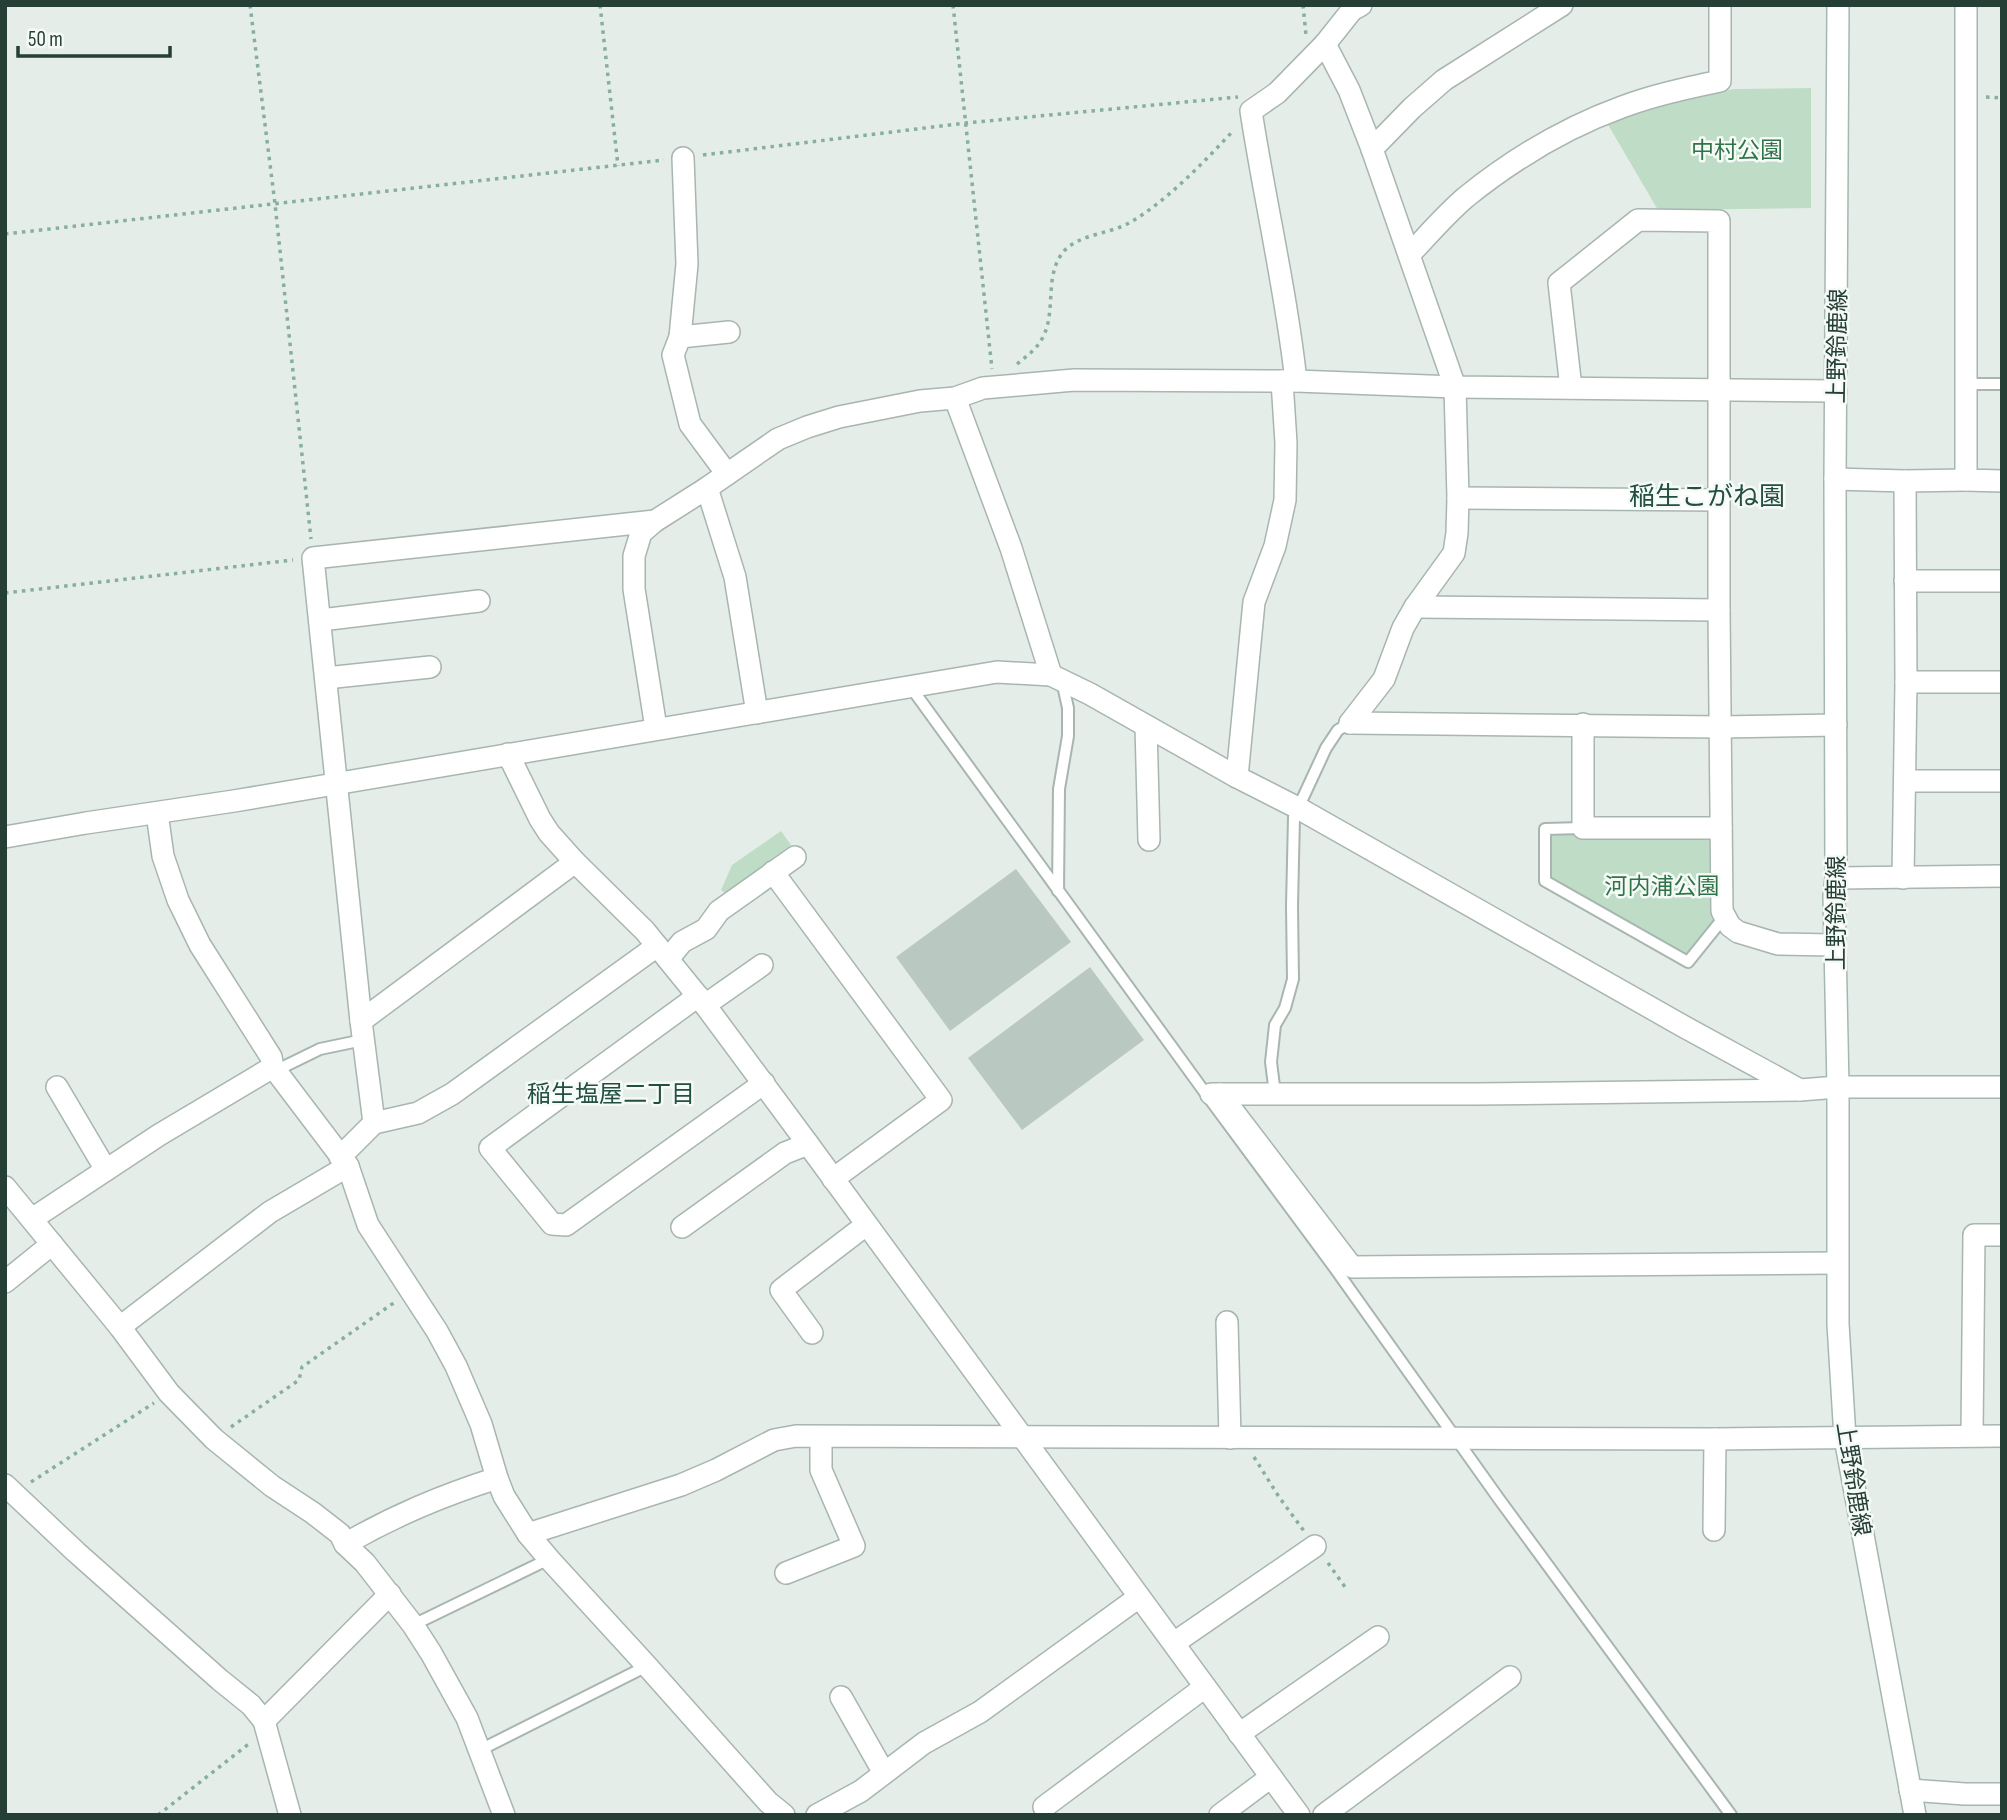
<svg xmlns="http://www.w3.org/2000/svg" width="2007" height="1820" viewBox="0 0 2007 1820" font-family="'Sofia Sans Condensed','Noto Sans JP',sans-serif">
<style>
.green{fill:#bfddc6}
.building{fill:#bac8c2}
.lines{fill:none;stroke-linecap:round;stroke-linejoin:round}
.lane-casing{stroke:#a8b5b0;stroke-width:14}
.street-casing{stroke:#a8b5b0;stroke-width:24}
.secondary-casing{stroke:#a4b8b0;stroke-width:24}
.path{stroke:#87afa1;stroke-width:3.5;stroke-dasharray:3.5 5;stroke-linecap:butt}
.lane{stroke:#fff;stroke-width:10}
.street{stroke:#fff;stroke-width:21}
.secondary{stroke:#fff;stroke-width:21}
.labels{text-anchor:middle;stroke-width:5;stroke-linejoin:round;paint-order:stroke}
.park-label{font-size:23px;fill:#317348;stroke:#f5faf7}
.street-label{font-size:23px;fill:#253e36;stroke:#f5faf7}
.neighbourhood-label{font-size:24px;fill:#224f42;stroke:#f5faf7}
.quarter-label{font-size:26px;fill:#224f42;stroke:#f5faf7}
</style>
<rect width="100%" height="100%" fill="#e5ede9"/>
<g class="green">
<polygon points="1811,88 1811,208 1658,210 1607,123 1669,100 1735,89"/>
<polygon points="781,831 791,845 725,893 721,890 732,865"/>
<polygon points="1550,834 1704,834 1713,842 1714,927 1687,958 1549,879"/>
</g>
<g class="building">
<polygon points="1016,869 1071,942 950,1031 896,957"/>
<polygon points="1090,967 1144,1040 1022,1130 968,1058"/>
</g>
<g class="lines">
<g class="lane-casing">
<g id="lane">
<polyline points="1966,384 2002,384"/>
<polyline points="910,686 1206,1094 1334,1267 1499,1499 1731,1815"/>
<polyline points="1583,828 1545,829 1545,881 1688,962 1725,916"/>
<polyline points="1058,891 1059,789 1068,736 1068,708 1062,681"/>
<polyline points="275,1071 320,1049 363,1040"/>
<polyline points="1275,1094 1271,1062 1275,1025 1285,1008 1293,979 1292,906 1294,817 1326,748 1338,730 1350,723"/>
<polyline points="413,1625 549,1559"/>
<polyline points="480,1750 647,1666"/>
</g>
</g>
<g class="street-casing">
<g id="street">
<polyline points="1966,5 1966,480 2002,481"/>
<polyline points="1325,44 1349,90 1372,149 1455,387 1458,498 1457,533 1454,553 1415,607 1403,628 1384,679 1350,723"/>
<polyline points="1372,149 1412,108 1444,80 1562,5"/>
<polyline points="683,158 687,264 680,337 673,355 690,424 727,474"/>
<path d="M 1410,254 C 1428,235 1446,214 1466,197 C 1512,160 1567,127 1622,107 C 1654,95 1687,88 1720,81 L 1720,5"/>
<polyline points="680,337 729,332"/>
<path d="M 1296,381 C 1286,290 1265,202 1251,111 L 1277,93 L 1325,44 L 1352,10 L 1361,5"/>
<polyline points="1571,388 1559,283 1638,220 1719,221 1719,610 1722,911 1730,926 1738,932 1778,944 1834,945"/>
<polyline points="955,398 1011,548 1051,675"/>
<polyline points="1835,479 1905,481 1906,682 1903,878"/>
<polyline points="1905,481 1966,480"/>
<polyline points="707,488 735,577 757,713"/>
<polyline points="1458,498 1719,500"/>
<polyline points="1905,581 2002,581"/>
<polyline points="1415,607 1719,610"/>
<polyline points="321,620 479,601"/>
<polyline points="326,678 430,667"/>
<polyline points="1906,682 2002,682"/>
<polyline points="1350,723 1721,727 1836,725"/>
<polyline points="1583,724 1583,828 1721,828"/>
<polyline points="1146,726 1149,840"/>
<polyline points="656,728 634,589 634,556 641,533 655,521 707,488 778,439 807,427 839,417 920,401 955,398 983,388 1074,380 1296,381 1455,387 1836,391"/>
<polyline points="508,754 540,819 549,833 575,862 645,931 705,1005 808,1144 1299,1815"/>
<polyline points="1237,777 1254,602 1275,546 1285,500 1286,443 1282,381"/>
<polyline points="1905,781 2002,781"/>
<polyline points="157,813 163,856 178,900 200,945 271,1057 273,1067 348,1166 368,1225 437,1331 456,1366 481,1424 497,1478 504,1496 528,1534 549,1559 647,1666 768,1802 784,1815"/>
<polyline points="5,837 86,823 234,801 997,672 1051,675 1090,694 1237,777 1298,808 1681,1025 1800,1090 1838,1087 2002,1087"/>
<polyline points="773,872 941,1100 833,1179"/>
<polyline points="1836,878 2002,876"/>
<polyline points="668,959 682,942 706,929 719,911 795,857"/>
<polyline points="698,996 490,1148 552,1224 566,1225 764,1083"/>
<polyline points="705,1005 762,965"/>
<polyline points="361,1021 575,862"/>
<polyline points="57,1087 106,1170"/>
<polyline points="1211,1094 1476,1094 1799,1090"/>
<polyline points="1220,1094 1352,1267 1837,1263"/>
<polyline points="374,1123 361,1021 313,558 655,521"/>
<polyline points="340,1157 374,1123 418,1113 452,1094 657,946"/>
<polyline points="5,1187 120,1327 169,1393 214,1439 272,1486 313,1513 340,1534 345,1544 365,1563 413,1625 431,1653 467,1718 504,1815"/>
<polyline points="32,1219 159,1135 273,1067"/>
<polyline points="682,1227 785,1153 808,1144"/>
<polyline points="5,1282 52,1244"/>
<polyline points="1227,1322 1230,1438"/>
<polyline points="120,1327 270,1212 348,1166"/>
<polyline points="812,1333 781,1290 866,1225"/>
<polyline points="1972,1435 1974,1235 2002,1235"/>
<polyline points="5,1485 76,1552 220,1680 251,1705 264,1721 290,1815"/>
<polyline points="1714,1530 1715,1439"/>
<polyline points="528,1534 681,1485 716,1470 774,1440 796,1436 1715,1439 2002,1436"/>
<path d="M 345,1544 C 396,1515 441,1496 497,1478"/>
<polyline points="786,1573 854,1546 821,1470 821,1437"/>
<polyline points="1174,1643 1315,1546"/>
<polyline points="841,1697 884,1773"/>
<polyline points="264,1721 390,1594"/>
<polyline points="1239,1734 1378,1637"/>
<polyline points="1910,1790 1965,1794 2002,1794"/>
<polyline points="1044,1807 1205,1687"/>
<polyline points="817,1815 861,1791 924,1743 980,1712 1139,1597"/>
<polyline points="1220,1815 1271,1777"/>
<polyline points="1324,1815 1510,1677"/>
</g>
</g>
<g class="secondary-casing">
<polyline id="secondary" points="1838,5 1835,479 1836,878 1834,896 1838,1087 1838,1324 1845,1438 1915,1815"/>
</g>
<g class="path">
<polyline points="250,5 275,204 311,539"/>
<polyline points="600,5 618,166"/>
<polyline points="953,5 992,369"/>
<polyline points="1303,5 1306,35"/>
<polyline points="1986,97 2002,98"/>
<polyline points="703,155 966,123 1238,97"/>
<polyline points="5,234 664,160"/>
<path d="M 1017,364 C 1027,356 1037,349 1043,337 C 1057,310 1043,274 1065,250 C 1081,234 1109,234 1129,223 C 1166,202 1204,162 1233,131"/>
<polyline points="5,593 293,560"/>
<polyline points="231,1427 299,1380 302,1367 395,1302"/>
<polyline points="1254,1457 1279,1497 1304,1531"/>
<polyline points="31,1482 154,1403"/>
<polyline points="1328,1563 1345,1587"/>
<polyline points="158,1815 250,1743"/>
</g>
<use href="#lane" class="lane"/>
<use href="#street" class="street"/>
<use href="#secondary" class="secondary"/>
</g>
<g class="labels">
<g class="park-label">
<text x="1737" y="158">中村公園</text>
<text x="1662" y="894">河内浦公園</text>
</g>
<g class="street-label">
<text transform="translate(1837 346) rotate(-89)" y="8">上野鈴鹿線</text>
<text transform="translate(1836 913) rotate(-90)" y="8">上野鈴鹿線</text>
<text transform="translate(1854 1479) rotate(81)" y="8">上野鈴鹿線</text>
</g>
<g class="neighbourhood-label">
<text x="611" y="1102">稲生塩屋二丁目</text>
</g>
<g class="quarter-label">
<text x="1707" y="505">稲生こがね園</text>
</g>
</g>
<rect width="2007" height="1820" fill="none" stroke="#253e36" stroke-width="14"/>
<path d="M18 46v10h152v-10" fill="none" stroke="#253e36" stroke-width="3.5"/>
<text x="28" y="46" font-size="21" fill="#253e36" stroke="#f5faf7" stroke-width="5" paint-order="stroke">50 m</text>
</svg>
